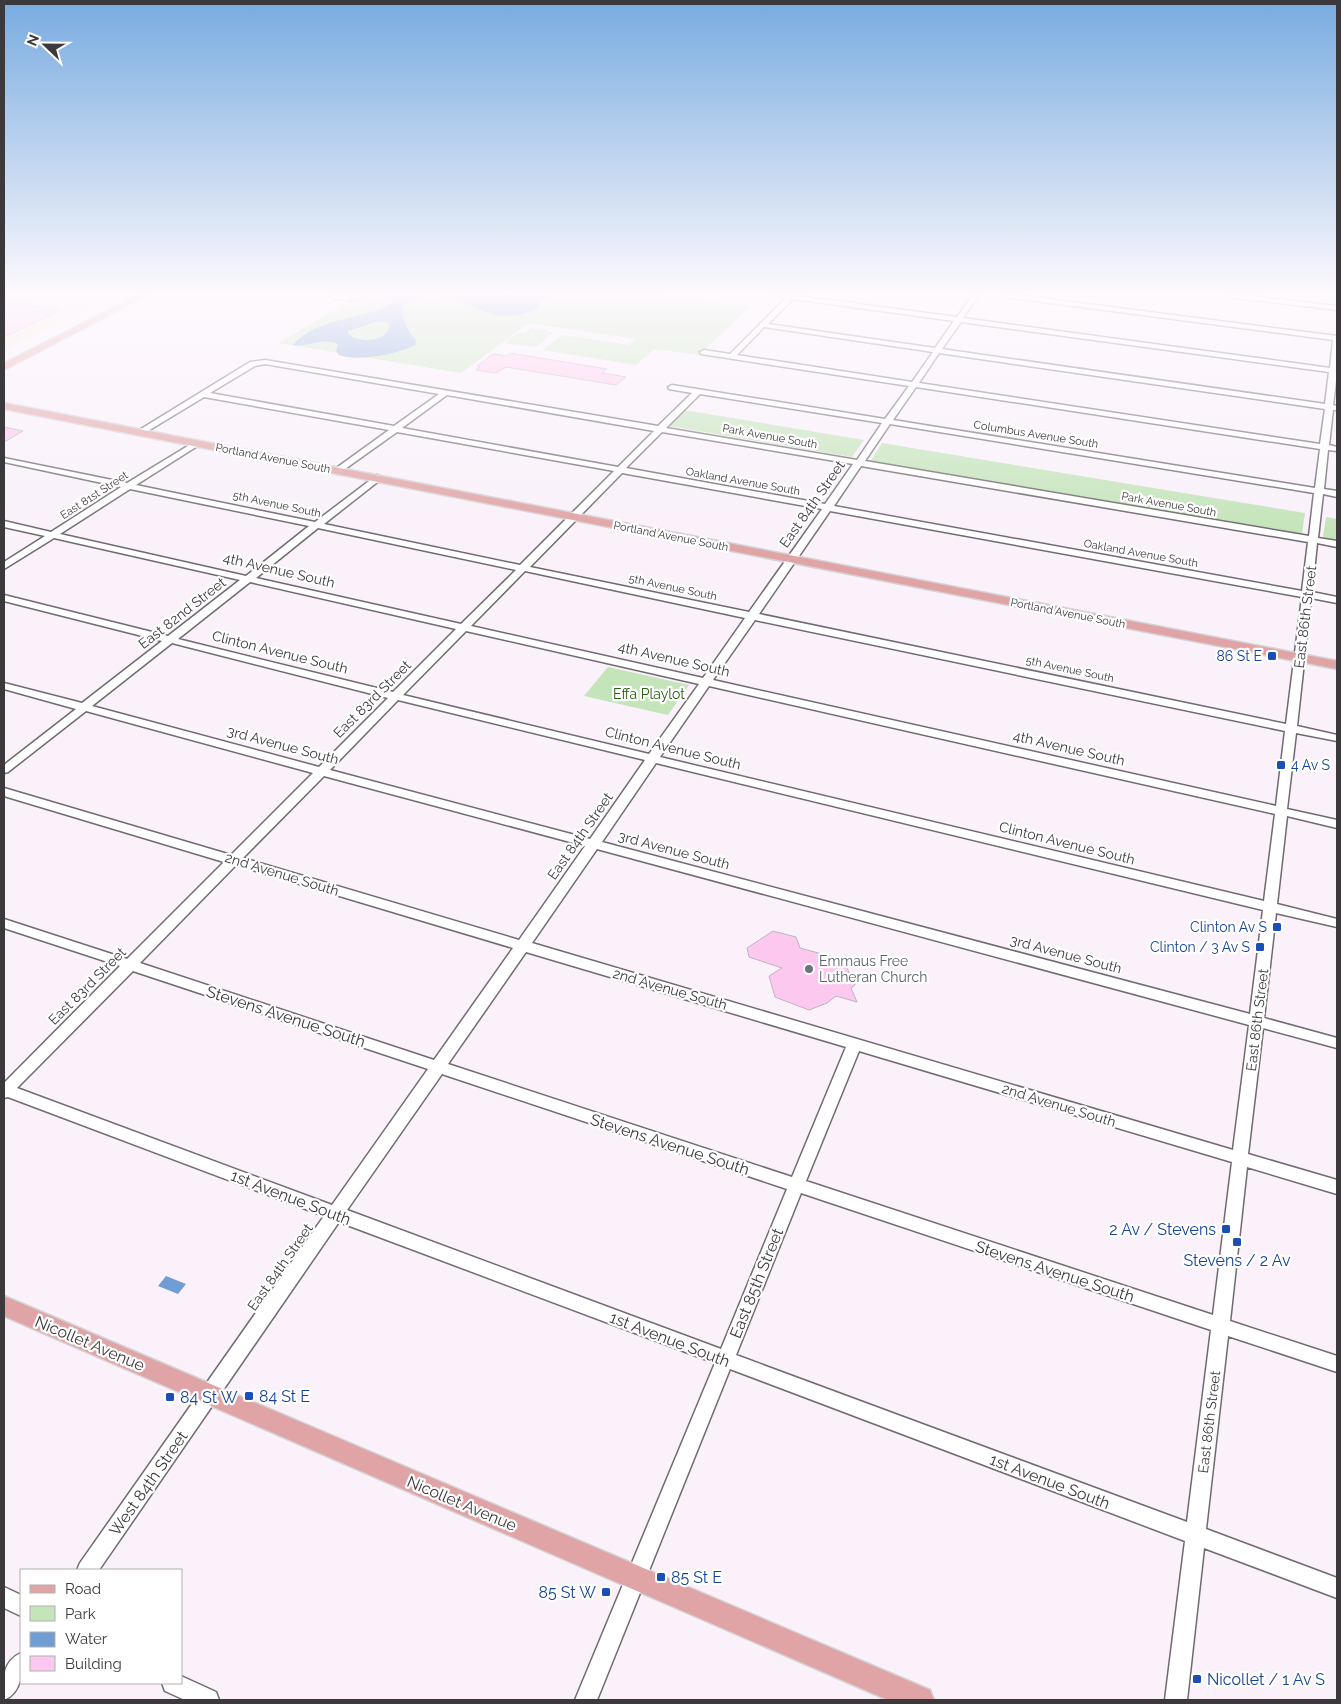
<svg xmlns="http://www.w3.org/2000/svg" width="1341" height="1704" viewBox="0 0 1341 1704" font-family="Raleway,sans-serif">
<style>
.commercial{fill:#fae7d7}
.green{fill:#c4e4ba}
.water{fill:#719dd5;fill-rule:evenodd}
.building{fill:#fdc8ef;stroke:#bfb5bc}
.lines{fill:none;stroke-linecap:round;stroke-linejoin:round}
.minor-casing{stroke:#716a71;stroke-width:3}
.major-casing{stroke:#d4d3d4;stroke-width:3}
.minor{fill:#fff;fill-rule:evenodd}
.major{fill:#e1a4a6;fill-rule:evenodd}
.transit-dot{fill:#1a4fb4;stroke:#fff;stroke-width:2}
.worship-dot{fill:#6b7280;stroke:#fff;stroke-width:2}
.labels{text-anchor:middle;stroke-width:4.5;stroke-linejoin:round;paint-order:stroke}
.far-street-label{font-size:11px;fill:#3c393c;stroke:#fff}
.street-label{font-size:14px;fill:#3c393c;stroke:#fff}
.transit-label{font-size:14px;fill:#164399;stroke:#fff;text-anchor:end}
.park-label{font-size:14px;fill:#27610e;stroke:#fff}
.worship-label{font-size:14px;fill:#5b616d;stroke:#fff;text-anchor:start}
.near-street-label{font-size:16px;fill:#3c393c;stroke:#fff}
.near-transit-label{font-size:16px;fill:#164399;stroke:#fff;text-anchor:start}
</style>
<rect width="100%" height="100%" fill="#faf1fa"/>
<polygon class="commercial" points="4,295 117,295 4,350"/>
<g class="green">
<polygon points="364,295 662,295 750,307 699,355 654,349 636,365 543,350 562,335 629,345 635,339 529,323 461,373 278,343 350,301 353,301"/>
<polygon points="531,328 554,332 536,347 505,343 518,333 525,333"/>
<polygon points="684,410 864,440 852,457 669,426"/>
<polygon points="882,443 1305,513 1302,534 870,462"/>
<polygon points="1326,517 1337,519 1337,541 1323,537"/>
<polygon points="608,667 689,685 668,715 584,696"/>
</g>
<g class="water">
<path d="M 389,295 L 552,295 L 541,298 C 538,302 540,305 536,308 C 531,312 525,314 518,315 C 493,320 478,308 457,299 C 442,293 413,294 402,306 C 402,319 407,331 416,340 L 415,345 C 398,354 357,362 339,355 L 336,351 L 338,344 C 322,337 309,347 293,345 C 319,315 365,321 395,302 L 386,296 ZM 379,321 L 389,323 C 392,342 358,344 348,334 L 348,331 Z"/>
<polygon points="166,1276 186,1284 178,1294 158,1286"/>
</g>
<g class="building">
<polygon points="4,297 32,303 27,305 58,311 4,337"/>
<polygon points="510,353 607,369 602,373 626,377 616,385 506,367 496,373 476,370 480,367 477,366 493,354 507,356"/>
<polygon points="4,427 23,431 4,442"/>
<polygon points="773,931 796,937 800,948 844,960 850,975 854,976 855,985 851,988 857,1002 836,996 827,1003 809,1010 775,997 769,976 782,968 749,957 747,948"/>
</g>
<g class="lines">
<g class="minor-casing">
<g id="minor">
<path d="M 328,295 L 362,295 C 354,302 336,301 328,295 Z"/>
<path d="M 775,295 L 791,295 L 957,317 L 973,295 L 979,295 L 963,318 L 1330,368 L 1333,340 L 1004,297 L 1001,295 L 1018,295 L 1337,336 L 1337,373 L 1333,405 L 1337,406 L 1337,410 L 1333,410 L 1329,445 L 1337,447 L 1337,451 L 1328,450 L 1324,489 L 1337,491 L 1337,497 L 1323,494 L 1318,538 L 1337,541 L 1337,547 L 1317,543 L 1312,592 L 1337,597 L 1337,603 L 1311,598 L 1297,726 L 1337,735 L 1337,741 L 1296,733 L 1287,809 L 1337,820 L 1337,828 L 1287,816 L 1277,904 L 1337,919 L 1337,927 L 1276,913 L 1264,1018 L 1337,1038 L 1337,1048 L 1263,1028 L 1248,1154 L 1337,1180 L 1337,1194 L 1247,1167 L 1230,1321 L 1337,1356 L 1337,1372 L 1228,1336 L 1206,1529 L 1337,1578 L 1337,1598 L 1204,1548 L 1187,1700 L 1165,1700 L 1185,1541 L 730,1369 L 597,1700 L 575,1700 L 715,1363 L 339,1222 L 99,1570 L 77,1570 L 80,1563 L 324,1216 L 8,1097 L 4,1098 L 4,1083 L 120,966 L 4,928 L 4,919 L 127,959 L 224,862 L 4,796 L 4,788 L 231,855 L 313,773 L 86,711 L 8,772 L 4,773 L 4,765 L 76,709 L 4,689 L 4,683 L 82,703 L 162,641 L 4,601 L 4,595 L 168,636 L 240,580 L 54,538 L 4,569 L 4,562 L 45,536 L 4,527 L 4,521 L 51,532 L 121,487 L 4,462 L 4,458 L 127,483 L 196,441 L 200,443 L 199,445 L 136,485 L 315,522 L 377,475 L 380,476 L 380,480 L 324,524 L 520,565 L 614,471 L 397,432 L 338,474 L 335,473 L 335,469 L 389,430 L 204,397 L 143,434 L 136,432 L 250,362 L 265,360 L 658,426 L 692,393 L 669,389 L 668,387 L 672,385 L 885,419 L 909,386 L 701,354 L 700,352 L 704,350 L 730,354 L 786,298 ZM 793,299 L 954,321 L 935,348 L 768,324 ZM 961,322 L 1329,372 L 1325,404 L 942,349 ZM 764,327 L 933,352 L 912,382 L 737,355 ZM 939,353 L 1325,409 L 1320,444 L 919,383 ZM 265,364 L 439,394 L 394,426 L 210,393 L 255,366 ZM 916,387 L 1320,449 L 1315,488 L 893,420 ZM 700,394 L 882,423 L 857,460 L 666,428 ZM 447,395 L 654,431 L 618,467 L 402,428 ZM 890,424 L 1314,493 L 1309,536 L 865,461 ZM 662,432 L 853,464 L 825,504 L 626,468 ZM 861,466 L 1308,542 L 1302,591 L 834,506 ZM 622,473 L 822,509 L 749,612 L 530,567 ZM 130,489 L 309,526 L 246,576 L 60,534 ZM 830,511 L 1302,597 L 1286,724 L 759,614 ZM 318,528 L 516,570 L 461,624 L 256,578 ZM 525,571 L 745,618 L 703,678 L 471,626 ZM 250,582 L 456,629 L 393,692 L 178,639 ZM 755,620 L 1285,731 L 1276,806 L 713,680 ZM 466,631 L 699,684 L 649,754 L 403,695 ZM 172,643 L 388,698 L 319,767 L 92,706 ZM 709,686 L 1275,814 L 1264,901 L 660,757 ZM 398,700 L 645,760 L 590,839 L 330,770 ZM 656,763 L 1263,910 L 1250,1014 L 602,842 ZM 324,776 L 585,846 L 519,940 L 243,858 ZM 597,849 L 1249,1025 L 1233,1150 L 532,943 ZM 236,865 L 513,948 L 434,1060 L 140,963 ZM 526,952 L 846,1047 L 792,1177 L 448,1064 ZM 133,971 L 428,1069 L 332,1205 L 17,1088 ZM 859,1051 L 1232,1162 L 1213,1315 L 806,1181 ZM 442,1074 L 787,1189 L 721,1349 L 347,1210 ZM 801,1193 L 1211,1330 L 1187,1522 L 736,1355 Z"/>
<polygon points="1226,295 1244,295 1337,306 1337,310 1229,297"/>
<polygon points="4,1587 21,1595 21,1616 4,1608"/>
<path d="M 21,1653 C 22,1671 23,1692 4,1700 C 3,1682 1,1662 21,1653 Z"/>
<polygon points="181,1676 216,1692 219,1700 185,1700 165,1691 162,1683 181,1683"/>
</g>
</g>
<g class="major-casing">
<g id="major">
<polygon points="138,295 148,295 4,370 4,363"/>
<polygon points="4,403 1337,661 1337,669 4,409"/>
<polygon points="4,1296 930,1690 934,1700 888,1700 4,1316"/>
</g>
</g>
<use href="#minor" class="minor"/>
<use href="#major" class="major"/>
</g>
<linearGradient id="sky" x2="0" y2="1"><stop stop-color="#78abe0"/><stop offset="0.55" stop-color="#fdf9fd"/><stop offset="1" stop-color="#fdf9fd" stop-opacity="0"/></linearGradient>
<rect width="1341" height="533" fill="url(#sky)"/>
<g class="transit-dot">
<rect x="1267" y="651" width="10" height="10" rx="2.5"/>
<rect x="1276" y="760" width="10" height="10" rx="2.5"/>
<rect x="1272" y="922" width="10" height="10" rx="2.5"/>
<rect x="1255" y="942" width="10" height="10" rx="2.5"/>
<rect x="1221" y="1224" width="10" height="10" rx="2.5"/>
<rect x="1232" y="1237" width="10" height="10" rx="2.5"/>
<rect x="244" y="1391" width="10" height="10" rx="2.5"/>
<rect x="165" y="1392" width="10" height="10" rx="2.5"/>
<rect x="656" y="1572" width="10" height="10" rx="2.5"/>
<rect x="601" y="1587" width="10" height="10" rx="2.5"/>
<rect x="1192" y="1674" width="10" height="10" rx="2.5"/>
</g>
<circle class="worship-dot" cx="809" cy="969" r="5"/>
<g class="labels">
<g class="far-street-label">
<text transform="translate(1036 434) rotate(9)" y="4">Columbus Avenue South</text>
<text transform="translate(770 436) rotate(10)" y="4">Park Avenue South</text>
<text transform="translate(273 458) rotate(11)" y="4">Portland Avenue South</text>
<text transform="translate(743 481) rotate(10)" y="4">Oakland Avenue South</text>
<text transform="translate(94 495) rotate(-33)" y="4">East 81st Street</text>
<text transform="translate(277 504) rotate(12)" y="4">5th Avenue South</text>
<text transform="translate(1169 504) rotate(10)" y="4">Park Avenue South</text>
<text transform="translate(671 536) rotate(11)" y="4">Portland Avenue South</text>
<text transform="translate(1141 553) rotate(10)" y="4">Oakland Avenue South</text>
<text transform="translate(673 587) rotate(12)" y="4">5th Avenue South</text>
<text transform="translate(1068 613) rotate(11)" y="4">Portland Avenue South</text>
<text transform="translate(1070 669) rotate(12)" y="4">5th Avenue South</text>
</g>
<g class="street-label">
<text transform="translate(812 504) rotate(-55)" y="5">East 84th Street</text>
<text transform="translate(279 570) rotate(13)" y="5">4th Avenue South</text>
<text transform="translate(182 613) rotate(-38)" y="5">East 82nd Street</text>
<text transform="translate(1305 617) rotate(-83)" y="5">East 86th Street</text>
<text transform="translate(280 652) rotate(14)" y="5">Clinton Avenue South</text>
<text transform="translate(674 659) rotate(13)" y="5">4th Avenue South</text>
<text transform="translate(372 699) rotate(-45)" y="5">East 83rd Street</text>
<text transform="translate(283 745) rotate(15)" y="5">3rd Avenue South</text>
<text transform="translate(673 748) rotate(14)" y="5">Clinton Avenue South</text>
<text transform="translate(1069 748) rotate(13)" y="5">4th Avenue South</text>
<text transform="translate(580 836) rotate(-55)" y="5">East 84th Street</text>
<text transform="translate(1067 843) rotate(14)" y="5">Clinton Avenue South</text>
<text transform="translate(674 850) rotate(15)" y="5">3rd Avenue South</text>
<text transform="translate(282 874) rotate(17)" y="5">2nd Avenue South</text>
<text transform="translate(1066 954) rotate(15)" y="5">3rd Avenue South</text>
<text transform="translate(87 986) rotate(-45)" y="5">East 83rd Street</text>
<text transform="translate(670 989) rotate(16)" y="5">2nd Avenue South</text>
<text transform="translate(1257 1020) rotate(-83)" y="5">East 86th Street</text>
<text transform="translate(1059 1105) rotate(17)" y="5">2nd Avenue South</text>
<text transform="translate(280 1267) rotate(-55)" y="5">East 84th Street</text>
<text transform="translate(1209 1422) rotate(-83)" y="5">East 86th Street</text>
</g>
<g class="transit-label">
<text x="1262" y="661">86 St E</text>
<text x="1291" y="770" text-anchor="start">4 Av S</text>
<text x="1267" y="932">Clinton Av S</text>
<text x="1250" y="952">Clinton / 3 Av S</text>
</g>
<g class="park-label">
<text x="649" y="699">Effa Playlot</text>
</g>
<g class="worship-label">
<text x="819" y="966">Emmaus Free<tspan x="819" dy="16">Lutheran Church</tspan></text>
</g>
<g class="near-street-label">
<text transform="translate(286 1016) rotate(18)" y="6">Stevens Avenue South</text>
<text transform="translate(670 1144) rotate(18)" y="6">Stevens Avenue South</text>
<text transform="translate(291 1197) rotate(21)" y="6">1st Avenue South</text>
<text transform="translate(1055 1271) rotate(18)" y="6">Stevens Avenue South</text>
<text transform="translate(756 1283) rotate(-68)" y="6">East 85th Street</text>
<text transform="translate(670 1339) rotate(21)" y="6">1st Avenue South</text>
<text transform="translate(90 1343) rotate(23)" y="6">Nicollet Avenue</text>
<text transform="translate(1050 1481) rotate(21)" y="6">1st Avenue South</text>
<text transform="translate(148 1483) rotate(-55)" y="6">West 84th Street</text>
<text transform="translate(462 1503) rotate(23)" y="6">Nicollet Avenue</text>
</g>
<g class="near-transit-label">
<text x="1216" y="1235" text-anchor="end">2 Av / Stevens</text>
<text x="1237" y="1266" text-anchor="middle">Stevens / 2 Av</text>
<text x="259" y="1402">84 St E</text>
<text x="180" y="1403">84 St W</text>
<text x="671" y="1583">85 St E</text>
<text x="596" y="1598" text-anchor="end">85 St W</text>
<text x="1207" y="1685">Nicollet / 1 Av S</text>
</g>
</g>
<rect width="1341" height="1704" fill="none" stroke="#3c393c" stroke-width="10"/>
<rect x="20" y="1569" width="162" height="115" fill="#ffffff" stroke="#b1b0b1"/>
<rect x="30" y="1585" width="25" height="8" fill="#e1a4a6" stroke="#b1b0b1"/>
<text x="65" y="1594" font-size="15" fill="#3c393c">Road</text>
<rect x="30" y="1606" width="25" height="15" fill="#c4e4ba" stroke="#b1b0b1"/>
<text x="65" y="1619" font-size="15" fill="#3c393c">Park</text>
<rect x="30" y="1632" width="25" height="15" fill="#719dd5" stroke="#b1b0b1"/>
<text x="65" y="1644" font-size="15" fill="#3c393c">Water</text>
<rect x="30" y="1656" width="25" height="15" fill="#fdc8ef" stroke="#b1b0b1"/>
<text x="65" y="1669" font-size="15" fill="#3c393c">Building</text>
<g transform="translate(45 45) rotate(292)" stroke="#ffffff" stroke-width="4" paint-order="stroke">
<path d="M0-4L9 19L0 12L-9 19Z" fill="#3c393c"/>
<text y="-8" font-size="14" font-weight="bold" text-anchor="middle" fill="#3c393c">N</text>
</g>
</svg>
